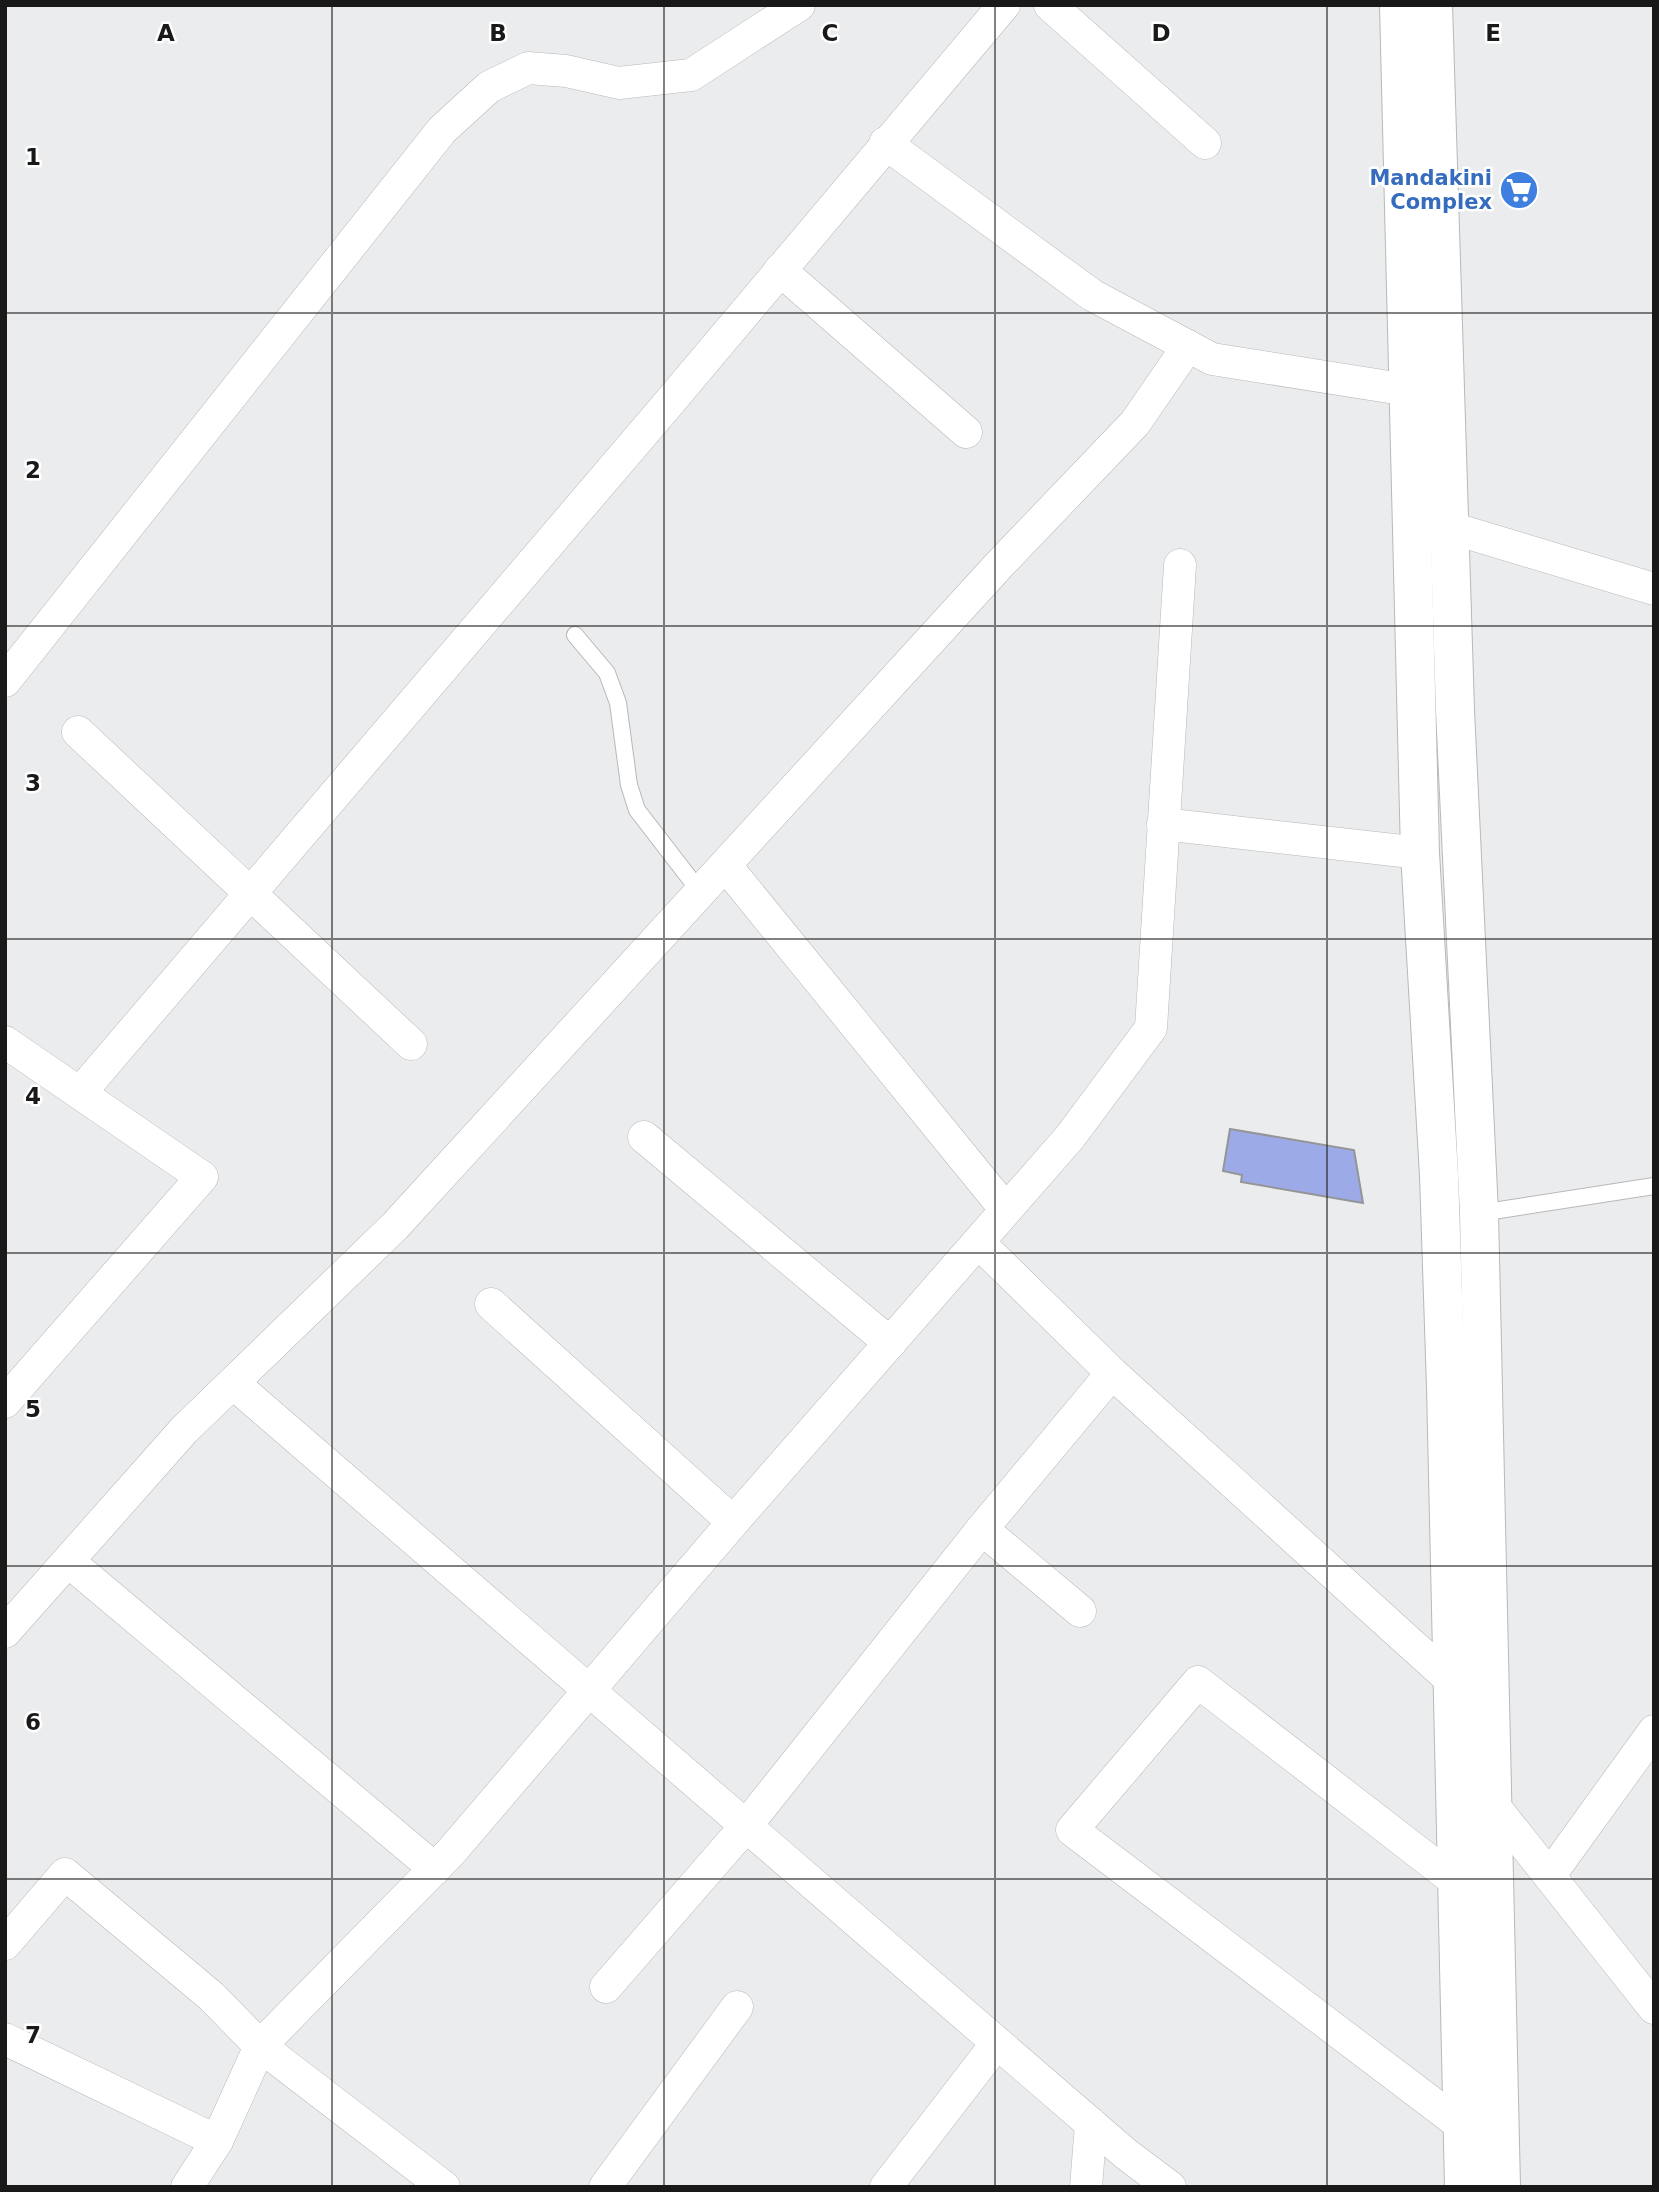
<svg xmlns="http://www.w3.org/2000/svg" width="1659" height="2192" viewBox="0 0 1659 2192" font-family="'DejaVu Sans',sans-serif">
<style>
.building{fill:#9cabe8;stroke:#949596;stroke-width:2}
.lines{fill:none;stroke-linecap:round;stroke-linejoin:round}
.lane-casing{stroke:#b8b8ba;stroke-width:18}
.street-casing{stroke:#b8b8ba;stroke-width:33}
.primary-casing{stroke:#b8b8ba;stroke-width:40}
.lane{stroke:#fff;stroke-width:16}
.street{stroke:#fff;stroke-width:32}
.primary{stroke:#fff;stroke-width:38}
.grid{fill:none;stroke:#19191a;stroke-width:2;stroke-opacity:0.55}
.labels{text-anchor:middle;stroke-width:5;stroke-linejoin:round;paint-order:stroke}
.shop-label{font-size:21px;font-weight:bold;fill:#366cbe;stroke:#fff;text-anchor:end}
.grid-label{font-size:23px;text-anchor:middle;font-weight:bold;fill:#19191a;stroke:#fff;stroke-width:5;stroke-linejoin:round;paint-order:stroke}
</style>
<rect width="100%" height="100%" fill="#ebeced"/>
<polygon class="building" points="1230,1129 1354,1150 1363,1203 1241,1182 1242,1175 1223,1171"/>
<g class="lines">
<g class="lane-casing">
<g id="lane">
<polyline points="575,635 607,673 618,703 629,785 637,810 701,893"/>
<polyline points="1480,1213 1654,1186"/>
</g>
</g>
<g class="street-casing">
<g id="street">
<polyline points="1050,5 1205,143"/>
<polyline points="885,143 1092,295 1212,359 1408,390"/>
<polyline points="780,270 966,432"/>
<polyline points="1448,527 1654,589"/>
<polyline points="5,681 442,130 489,87 528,68 566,71 619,83 691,75 799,5"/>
<polyline points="78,732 411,1044"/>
<polyline points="1163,824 1420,853"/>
<polyline points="726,866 1006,1210"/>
<polyline points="5,1042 202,1177 5,1402"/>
<polyline points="80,1093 668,404 1004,5"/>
<polyline points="644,1137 890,1343"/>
<polyline points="978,1242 1112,1373 1452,1681"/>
<polyline points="491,1304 733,1522"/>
<polyline points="233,1383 1126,2154 1170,2187"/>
<polyline points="982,1529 1080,1611"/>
<polyline points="68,1561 435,1869"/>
<polyline points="5,1632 184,1430 395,1226 1000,564 1135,423 1188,346"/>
<polyline points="1494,1806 1654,2008"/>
<polyline points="1550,1875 1654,1731"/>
<polyline points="1458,1883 1198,1682 1072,1830 1461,2125"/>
<polyline points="5,1944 65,1874 211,1996 260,2046 450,1853 733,1522 1070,1137 1151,1028 1180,565"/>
<polyline points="606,1987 746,1826 982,1529 1112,1373"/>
<polyline points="5,2039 217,2141"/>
<polyline points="187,2187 217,2141 260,2046 444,2187"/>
<polyline points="605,2187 737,2007"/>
<polyline points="886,2187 997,2043"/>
<polyline points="1086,2187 1091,2124"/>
</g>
</g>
<g class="primary-casing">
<g id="primary">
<polyline points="1399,5 1420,853 1439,1175 1446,1387 1464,2187"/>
<polyline points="1433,5 1455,710 1479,1213 1501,2187"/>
</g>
</g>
<use href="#lane" class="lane"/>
<use href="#street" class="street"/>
<use href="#primary" class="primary"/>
</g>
<path class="grid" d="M 332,5 L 332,2187M 664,5 L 664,2187M 995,5 L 995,2187M 1327,5 L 1327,2187M 5,313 L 1654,313M 5,626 L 1654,626M 5,939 L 1654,939M 5,1253 L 1654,1253M 5,1566 L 1654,1566M 5,1879 L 1654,1879"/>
<defs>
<g id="supermarket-disc" transform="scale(2.0125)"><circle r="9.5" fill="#3f7fe0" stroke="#fff"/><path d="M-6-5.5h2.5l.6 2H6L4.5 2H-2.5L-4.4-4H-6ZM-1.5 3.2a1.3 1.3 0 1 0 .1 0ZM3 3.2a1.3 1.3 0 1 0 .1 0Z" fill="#fff"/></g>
</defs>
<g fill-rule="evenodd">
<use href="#supermarket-disc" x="1519" y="190"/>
</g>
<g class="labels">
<g class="shop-label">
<text x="1492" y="185">Mandakini<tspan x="1492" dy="24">Complex</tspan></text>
</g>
</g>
<g class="grid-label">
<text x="166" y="41">A</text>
<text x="498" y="41">B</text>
<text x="830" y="41">C</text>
<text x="1161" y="41">D</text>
<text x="1493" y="41">E</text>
<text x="33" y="165">1</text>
<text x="33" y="478">2</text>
<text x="33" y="791">3</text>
<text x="33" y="1104">4</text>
<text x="33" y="1417">5</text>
<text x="33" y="1730">6</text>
<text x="33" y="2043">7</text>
</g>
<rect width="1659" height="2192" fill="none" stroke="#19191a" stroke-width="14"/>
</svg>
